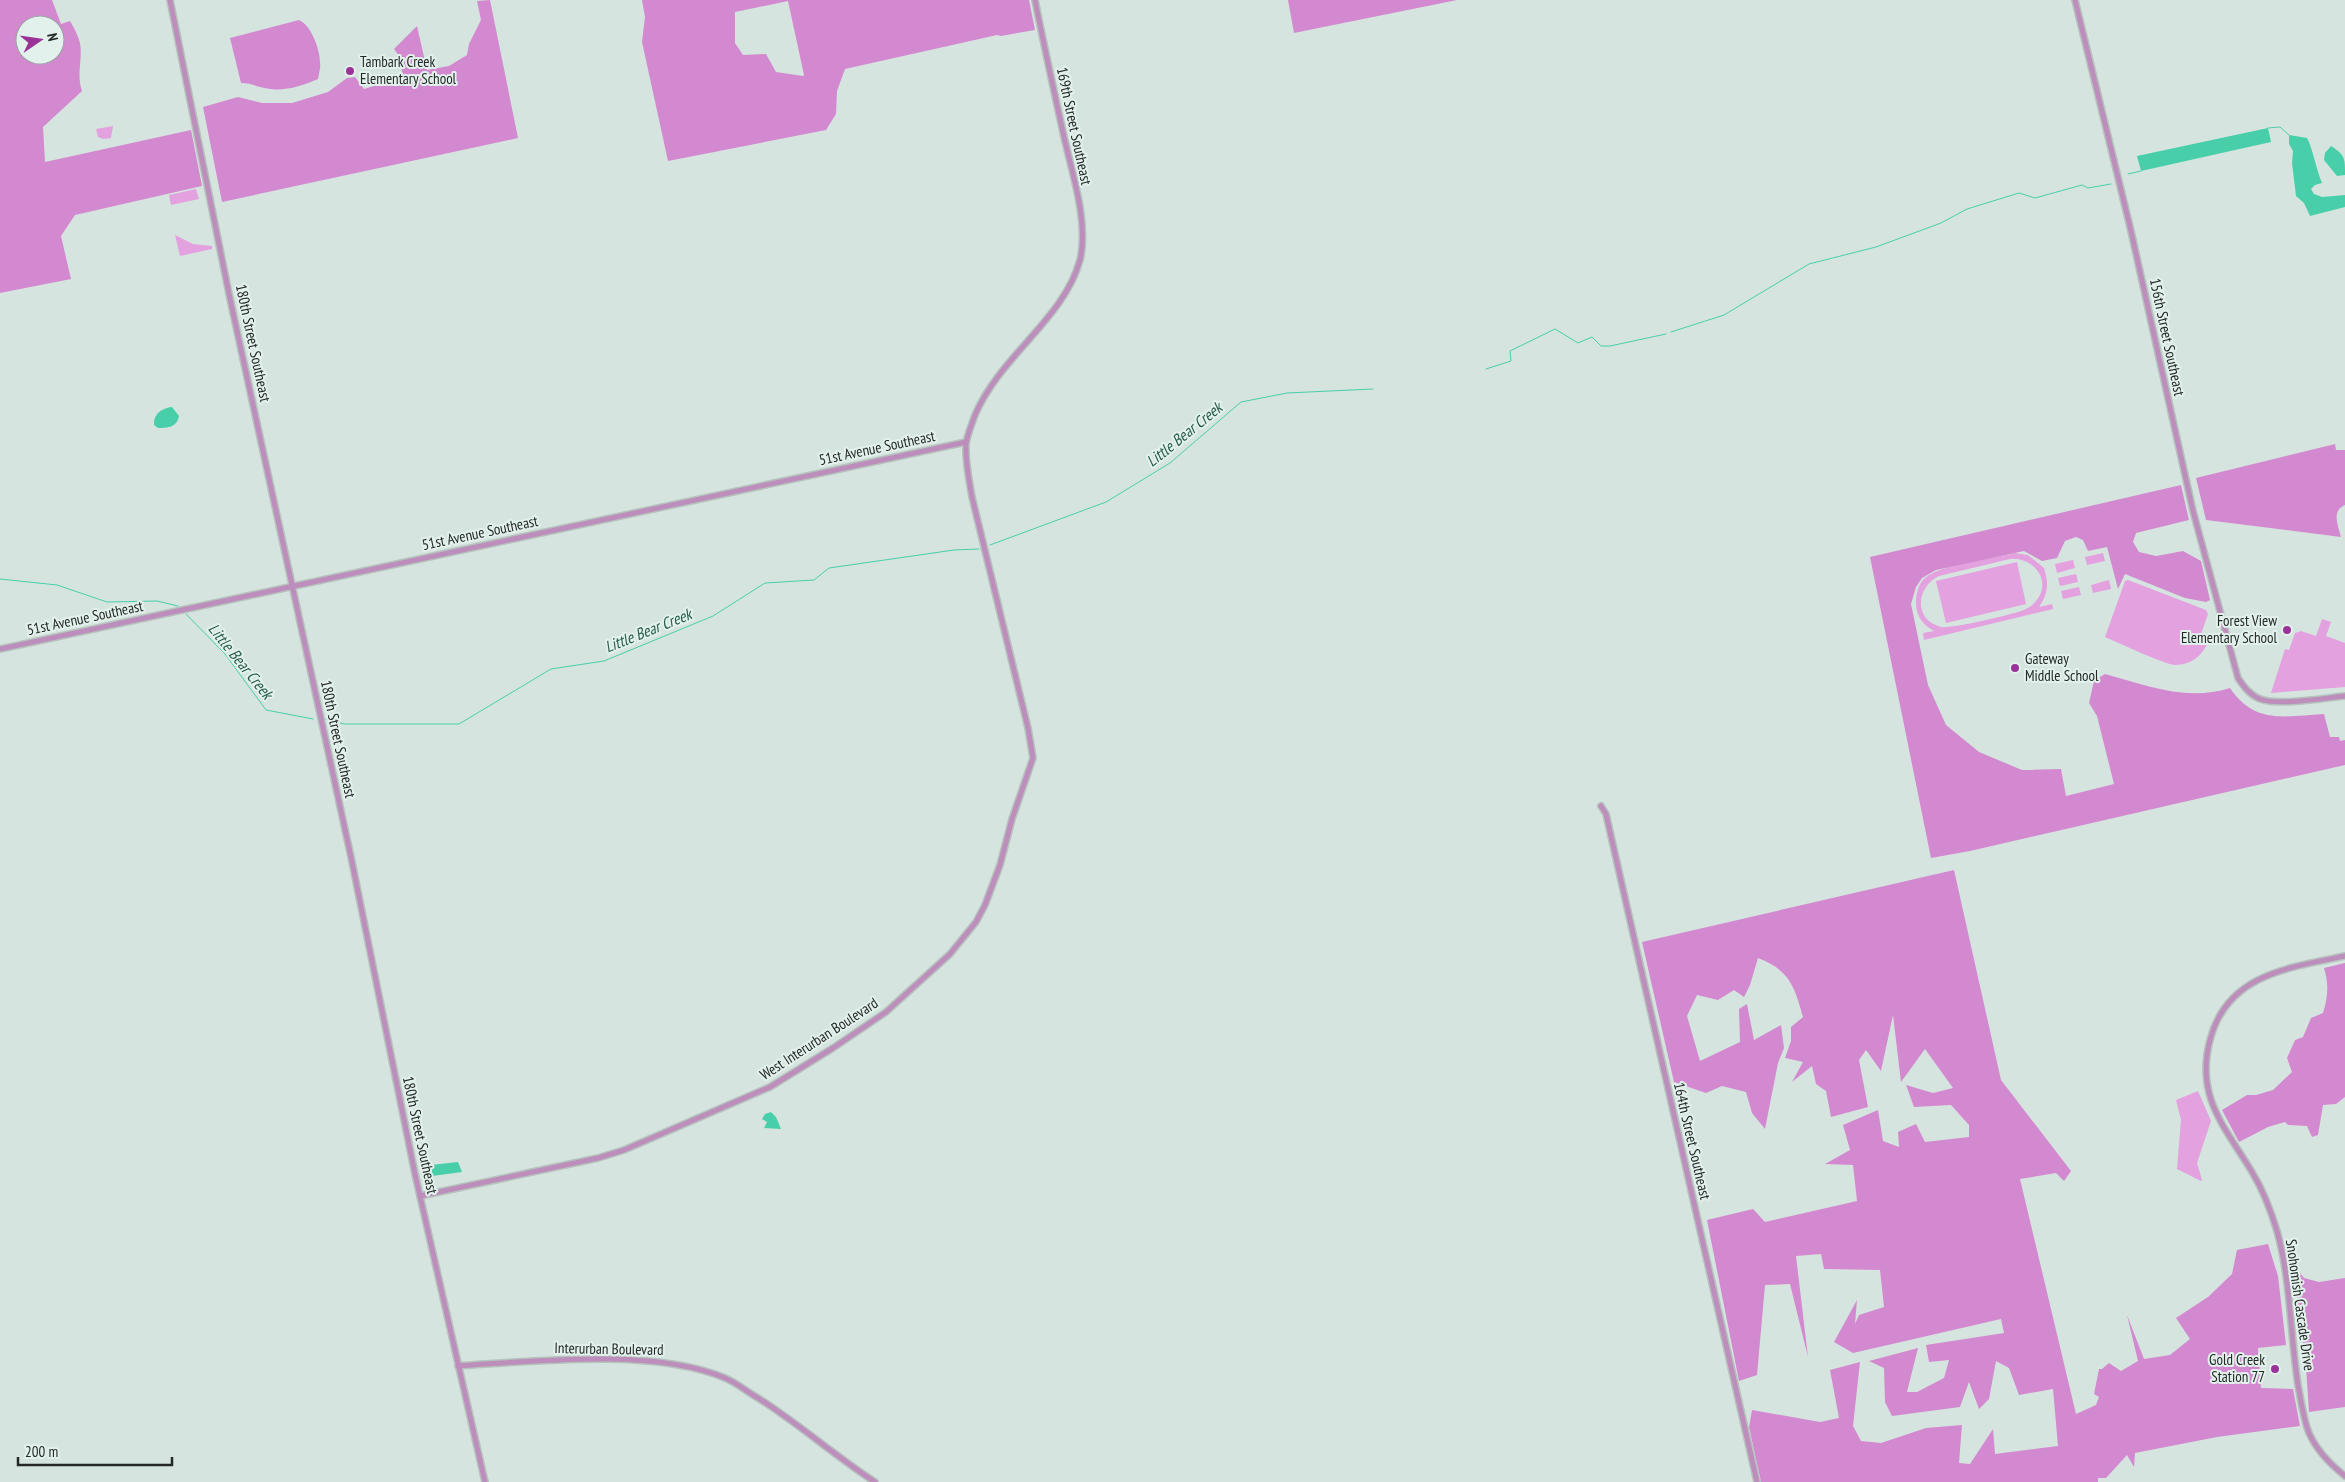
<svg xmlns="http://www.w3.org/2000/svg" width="2345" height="1482" viewBox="0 0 2345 1482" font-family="'PT Sans Narrow',sans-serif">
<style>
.green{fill:#e3a1df;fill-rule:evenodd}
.forest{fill:#d389d0;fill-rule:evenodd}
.water{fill:#48cfaa}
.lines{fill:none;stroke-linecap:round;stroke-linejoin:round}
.stream{stroke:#48cfaa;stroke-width:1}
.tertiary-casing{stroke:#b6c2be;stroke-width:8}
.tertiary{stroke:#bd8dbb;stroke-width:5}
.poi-dot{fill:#993398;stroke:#e3f1ec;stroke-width:2}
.labels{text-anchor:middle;stroke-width:4;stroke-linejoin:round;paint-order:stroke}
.poi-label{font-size:15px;fill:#232826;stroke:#e3f1ec;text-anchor:start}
.street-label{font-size:15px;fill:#232826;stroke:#e3f1ec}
.water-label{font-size:16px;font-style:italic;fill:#265c4c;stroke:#e3f1ec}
</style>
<rect width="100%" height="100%" fill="#d6e4df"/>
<g class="green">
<polygon points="113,126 111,138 103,139 98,137 96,129"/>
<polygon points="196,189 199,199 171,205 169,195"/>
<polygon points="175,235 193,244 212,246 212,249 180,256"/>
<path d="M 2015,553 L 2028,555 L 2044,568 C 2049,583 2048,594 2039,607 L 2052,604 L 2053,609 L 1924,640 L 1923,633 L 1934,631 C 1923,625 1916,616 1916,603 C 1916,594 1918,584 1925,578 C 1939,565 1994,558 2015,553 ZM 2010,559 C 2030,557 2049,575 2040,595 C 2037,601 2032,606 2026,609 C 2016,614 1951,629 1941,627 C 1913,620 1916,587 1939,576 Z"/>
<polygon points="2103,553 2105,561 2087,565 2085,557"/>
<polygon points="2073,560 2075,568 2057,573 2055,564"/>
<polygon points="2017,562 2026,604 1946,623 1936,581"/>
<polygon points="2076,574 2078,582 2060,586 2058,578"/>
<polygon points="2109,580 2111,589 2093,593 2091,585"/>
<path d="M 2128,580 L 2206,610 L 2208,614 L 2201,634 L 2209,638 C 2205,654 2192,665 2175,665 C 2166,665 2117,642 2105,637 L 2125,581 Z"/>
<polygon points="2079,587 2081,595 2063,599 2061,591"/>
<polygon points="2322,619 2331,622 2326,636 2345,643 2345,687 2271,693 2285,649 2289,650 2295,633 2301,631 2316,636"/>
<polygon points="2198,1091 2211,1121 2197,1163 2202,1180 2201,1181 2177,1169 2181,1120 2176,1100"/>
</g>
<g class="forest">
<path d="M 0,0 L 52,0 L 61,24 L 70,21 C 74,28 78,35 80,43 C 83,60 76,73 82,91 L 43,127 L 45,162 L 191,130 L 202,186 L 75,215 L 61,236 L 71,279 L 0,293 ZM 25,25 L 55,25 L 55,55 L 25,55 Z"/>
<polygon points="490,0 518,138 222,202 203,107 238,97 262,103 292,103 328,92 347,78 355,77 364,89 403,77 399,56 394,49 417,26 427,70 449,66 467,55 469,44 481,20 477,1"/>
<path d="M 642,0 L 1029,0 L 1035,30 L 1001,36 L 997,35 L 845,69 L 837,91 L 836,114 L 826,130 L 668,161 L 642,42 L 645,17 ZM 788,1 L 804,75 L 803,76 L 776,72 L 766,54 L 743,55 L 735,43 L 735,12 Z"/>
<polygon points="1288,0 1457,0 1294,33"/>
<path d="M 299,20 C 311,25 320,49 320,62 C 321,67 319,73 318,79 C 300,87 280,93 260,87 C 253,85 249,83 241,83 L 230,38 Z"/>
<path d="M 2335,444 L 2336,450 L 2345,450 L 2345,505 C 2331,511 2338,525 2341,537 L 2206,520 L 2196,478 Z"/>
<path d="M 2181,485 L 2189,520 L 2136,533 L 2133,542 L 2139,552 L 2156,556 L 2183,551 L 2201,561 L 2210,600 L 2206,602 L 2185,598 L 2125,574 L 2118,589 L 2107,547 L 2088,551 L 2083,540 L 2076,537 L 2065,541 L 2057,558 L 2042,561 L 2024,551 L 1936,570 L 1922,578 L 1916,587 L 1911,604 L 1928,685 L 1946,725 L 1979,752 L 2022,770 L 2061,769 L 2066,796 L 2114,784 L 2097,716 L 2089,703 L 2094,681 L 2105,674 C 2147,685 2186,702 2230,688 C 2255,725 2285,716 2324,714 L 2330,737 L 2339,737 L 2340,741 L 2345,740 L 2345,765 L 1970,851 L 1931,858 L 1870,557 Z"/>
<path d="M 1954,870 L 2001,1080 L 2071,1171 L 2064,1181 L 2056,1173 L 2020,1179 L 2076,1414 L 2096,1405 L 2099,1397 L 2094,1394 L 2099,1369 L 2102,1369 L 2109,1363 L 2121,1371 L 2138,1361 L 2127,1315 L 2144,1359 L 2170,1355 L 2190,1339 L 2176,1318 L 2208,1297 L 2232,1274 L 2237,1250 L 2268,1244 L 2278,1276 L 2286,1345 L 2258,1348 L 2261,1388 L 2293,1389 L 2300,1426 L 2217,1437 L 2135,1453 L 2134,1467 L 2127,1455 L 2106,1478 L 2098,1478 L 2098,1482 L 1761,1482 L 1749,1427 L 1752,1410 L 1820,1422 L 1839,1418 L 1830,1370 L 1860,1362 L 1853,1426 L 1861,1441 L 1881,1443 L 1926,1428 L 1962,1425 L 1959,1463 L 1970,1464 L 1993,1429 L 1995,1454 L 2058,1446 L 2053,1389 L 2019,1395 L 2009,1368 L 1996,1361 L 1989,1399 L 1979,1409 L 1969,1382 L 1960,1407 L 1892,1416 L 1885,1402 L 1884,1368 L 1869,1361 L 1918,1348 L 1907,1392 L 1917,1392 L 1944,1378 L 1949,1360 L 1929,1362 L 1926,1345 L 2004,1333 L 2001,1319 L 1853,1353 L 1834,1342 L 1857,1300 L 1855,1324 L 1859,1315 L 1884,1307 L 1880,1270 L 1824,1269 L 1821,1254 L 1796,1256 L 1808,1357 L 1790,1284 L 1765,1285 L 1757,1375 L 1739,1381 L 1707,1220 L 1753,1209 L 1765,1222 L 1857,1201 L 1853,1165 L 1825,1164 L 1850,1150 L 1843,1125 L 1878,1110 L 1883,1141 L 1899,1147 L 1898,1132 L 1916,1124 L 1925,1142 L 1969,1137 L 1969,1125 L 1951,1105 L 1914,1107 L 1906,1085 L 1933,1093 L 1953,1088 L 1925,1049 L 1901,1082 L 1893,1015 L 1881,1071 L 1866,1050 L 1859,1060 L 1868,1107 L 1831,1117 L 1826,1091 L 1816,1084 L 1812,1066 L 1792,1082 L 1803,1062 L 1785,1058 L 1791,1041 L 1791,1027 L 1803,1017 C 1795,988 1790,970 1758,958 L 1750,985 L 1744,997 L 1734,990 L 1718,1000 L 1697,995 L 1687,1016 L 1700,1061 L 1740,1042 L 1739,1009 L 1747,1004 L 1754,1040 L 1781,1025 L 1784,1048 L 1778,1063 L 1765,1129 L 1752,1113 L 1746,1092 L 1722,1086 L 1706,1093 L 1674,1082 L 1642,942 Z"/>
<path d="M 2345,963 L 2345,1097 L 2336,1104 L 2323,1105 L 2318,1135 L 2312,1137 L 2307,1126 L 2288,1125 L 2285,1122 L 2268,1127 L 2239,1142 L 2222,1110 L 2247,1095 L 2256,1095 L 2273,1090 L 2292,1072 L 2287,1058 L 2295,1040 L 2303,1037 L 2311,1018 L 2323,1013 C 2328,997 2329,984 2324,968 Z"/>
<polygon points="2293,1264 2304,1278 2319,1282 2345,1278 2345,1407 2309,1412 2306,1367"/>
</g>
<g class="water">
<polygon points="2268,128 2271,142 2141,171 2137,156"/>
<path d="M 2289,135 L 2307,138 C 2313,149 2316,169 2322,183 L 2315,185 L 2311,189 L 2314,194 L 2322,197 L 2345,195 L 2345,207 L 2310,216 L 2304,203 L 2296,196 L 2292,163 L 2293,151 L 2289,144 Z"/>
<path d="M 2331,146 C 2345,155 2345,158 2345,175 L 2337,176 L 2324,160 L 2325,153 Z"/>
<path d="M 172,407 L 179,416 C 177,427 168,428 158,428 L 154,425 C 153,414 162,408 172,407 Z"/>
<polygon points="771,1112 776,1117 781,1129 764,1128 767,1122 762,1119 765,1114"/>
<polygon points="458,1162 462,1172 432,1176 431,1165"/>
</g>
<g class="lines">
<g class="stream">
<polyline points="2268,128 2280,127 2289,135"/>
<polyline points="2128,174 2141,171"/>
<polyline points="1671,332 1724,315 1809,264 1876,247 1941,223 1967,209 2019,193 2035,198 2082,185 2088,188 2111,184"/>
<polyline points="1486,369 1511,361 1510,351 1555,329 1578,343 1592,337 1601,346 1610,346 1666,334"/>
<polyline points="990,545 1106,502 1170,463 1241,402 1287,393 1373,389"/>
<polyline points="0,579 57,585 107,602 157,601 178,606"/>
<polyline points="186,614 225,654 266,710 313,719"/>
<polyline points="326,719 344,724 459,724 551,669 604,661 713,616 765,583 814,580 829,568 954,550 979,549"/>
</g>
<g class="tertiary-casing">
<g id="tertiary">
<polyline points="170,0 229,294 351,857 415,1174 485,1482"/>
<path d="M 2075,0 L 2131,231 L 2193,511 L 2238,678 C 2244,687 2250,695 2260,699 C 2278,706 2325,698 2345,696"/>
<polyline points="0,649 966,442"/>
<polyline points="1601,806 1606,814 1757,1482"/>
<path d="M 2345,956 C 2288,968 2227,974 2210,1040 C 2195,1097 2225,1127 2252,1172 C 2263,1190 2271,1211 2277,1231 C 2291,1281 2290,1334 2298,1385 C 2301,1400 2303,1418 2309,1433 C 2316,1449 2331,1465 2345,1476"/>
<path d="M 420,1196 L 598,1158 L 624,1150 L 770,1087 L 833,1048 L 886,1012 L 950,954 L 976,922 L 985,905 L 1000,865 L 1012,819 L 1033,758 L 1028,728 L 972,497 C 969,479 965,462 966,444 C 967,435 972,424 975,415 C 1000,356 1064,319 1080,260 C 1089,223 1072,173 1064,137 C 1054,91 1044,46 1035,0"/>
<path d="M 458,1366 C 535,1361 654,1348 725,1378 C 737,1383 747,1392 758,1398 C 799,1424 835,1456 875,1482"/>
</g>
</g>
<use href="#tertiary" class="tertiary"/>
</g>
<g class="poi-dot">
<circle cx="350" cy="71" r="5"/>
<circle cx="2287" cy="630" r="5"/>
<circle cx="2015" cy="668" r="5"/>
<circle cx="2275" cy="1369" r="5"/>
</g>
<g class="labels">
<g class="poi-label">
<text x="360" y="67">Tambark Creek<tspan x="360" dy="17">Elementary School</tspan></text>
<text x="2277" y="626" text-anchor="end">Forest View<tspan x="2277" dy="17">Elementary School</tspan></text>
<text x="2025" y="664">Gateway<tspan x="2025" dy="17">Middle School</tspan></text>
<text x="2265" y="1365" text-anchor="end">Gold Creek<tspan x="2265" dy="17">Station 77</tspan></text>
</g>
<g class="street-label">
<text transform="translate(1074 126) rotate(78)" y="5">169th Street Southeast</text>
<text transform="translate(2167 337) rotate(78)" y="5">156th Street Southeast</text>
<text transform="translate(253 343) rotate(78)" y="5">180th Street Southeast</text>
<text transform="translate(877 448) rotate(-12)" y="5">51st Avenue Southeast</text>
<text transform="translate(480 533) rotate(-12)" y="5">51st Avenue Southeast</text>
<text transform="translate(85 618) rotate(-12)" y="5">51st Avenue Southeast</text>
<text transform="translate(338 739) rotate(78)" y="5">180th Street Southeast</text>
<text transform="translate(819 1039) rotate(-33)" y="5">West Interurban Boulevard</text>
<text transform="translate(420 1135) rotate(78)" y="5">180th Street Southeast</text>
<text transform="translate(1692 1141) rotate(77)" y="5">164th Street Southeast</text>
<text transform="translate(2300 1305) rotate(82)" y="5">Snohomish Cascade Drive</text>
<text transform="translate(609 1349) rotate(1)" y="5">Interurban Boulevard</text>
</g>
<g class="water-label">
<text transform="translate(1184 434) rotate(-39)" y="6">Little Bear Creek</text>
<text transform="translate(648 630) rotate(-22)" y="6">Little Bear Creek</text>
<text transform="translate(241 661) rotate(51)" y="6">Little Bear Creek</text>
</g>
</g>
<g transform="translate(40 40) rotate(77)"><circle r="24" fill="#e3f1ec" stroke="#96a19d"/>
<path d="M0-4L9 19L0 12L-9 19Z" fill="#993398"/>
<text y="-8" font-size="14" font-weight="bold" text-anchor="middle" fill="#232826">N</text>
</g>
<path d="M18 1457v8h154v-8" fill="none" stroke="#232826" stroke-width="2.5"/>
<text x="25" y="1457" font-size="15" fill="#232826" stroke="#e3f1ec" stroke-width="4" paint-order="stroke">200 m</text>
</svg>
